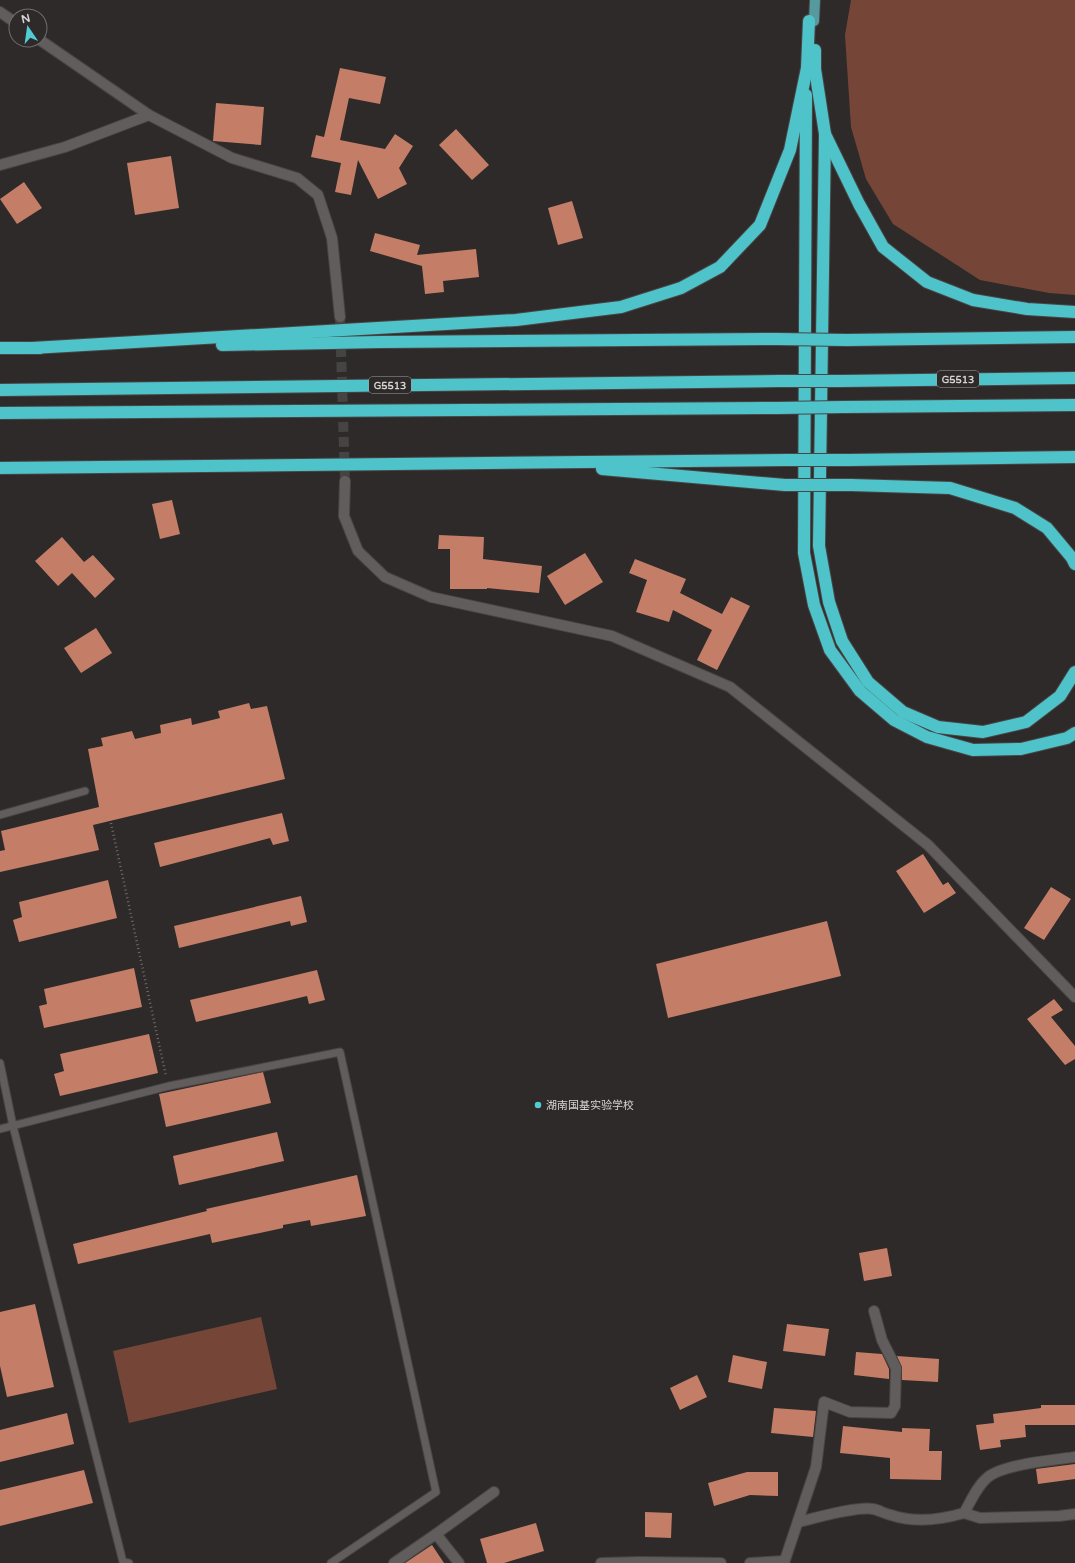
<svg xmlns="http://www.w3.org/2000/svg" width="1075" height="1563" viewBox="0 0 1075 1563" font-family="'Varela Round','Noto Sans SC',sans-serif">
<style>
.green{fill:#754637}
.building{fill:#c47e67}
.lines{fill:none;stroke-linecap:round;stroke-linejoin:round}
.minor-tunnel{stroke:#464443;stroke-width:10;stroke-dasharray:10 5;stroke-linecap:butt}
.service-casing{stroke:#484544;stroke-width:9}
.minor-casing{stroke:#484544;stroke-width:12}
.primary-casing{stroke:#484544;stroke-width:12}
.motorway-casing{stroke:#484544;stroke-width:14}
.path{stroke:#6f6d6c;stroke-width:2.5;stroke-dasharray:1 3;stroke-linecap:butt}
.service{stroke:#615d5c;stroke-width:7}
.minor{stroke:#615d5c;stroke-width:10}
.primary{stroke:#569a9e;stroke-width:10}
.motorway{stroke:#4ec3ca;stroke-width:12}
.motorway-bridge-casing{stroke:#484544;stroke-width:14;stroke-linecap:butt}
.motorway-bridge{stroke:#4ec3ca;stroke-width:12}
.poi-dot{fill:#51ccd4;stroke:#2d2a29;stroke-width:1.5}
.labels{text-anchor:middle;stroke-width:4;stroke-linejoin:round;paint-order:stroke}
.shield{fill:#2d2a29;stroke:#a4a2a1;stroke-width:1}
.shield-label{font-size:10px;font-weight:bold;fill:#d7d5d4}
.poi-label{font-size:11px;fill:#d7d5d4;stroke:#2d2a29;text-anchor:start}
</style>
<rect width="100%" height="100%" fill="#2d2a29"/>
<g class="green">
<polygon points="851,0 1075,0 1075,295 1049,293 980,280 893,224 866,179 851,127 845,35"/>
<polygon points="261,1317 277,1389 129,1423 113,1351"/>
</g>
<g class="building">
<polygon points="340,68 386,77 380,104 349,98 340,140 385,149 395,134 413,146 399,168 407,184 378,199 358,160 351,195 335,192 341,163 311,157 316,135 324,137"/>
<polygon points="216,103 264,107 261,145 213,141"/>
<polygon points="456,129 489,165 472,180 439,145"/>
<polygon points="171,156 179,208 135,215 127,163"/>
<polygon points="24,182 42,208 17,224 0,199"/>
<polygon points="572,201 583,238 558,245 548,208"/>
<polygon points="375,233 420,245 417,255 476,249 479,277 443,281 444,292 425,294 422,266 370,251"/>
<polygon points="172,500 180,534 160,539 152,504"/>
<polygon points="439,535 484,537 483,559 542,566 539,593 487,588 487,589 450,589 450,549 438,549"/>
<polygon points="62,537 84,562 93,555 115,579 95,598 72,573 58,586 35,561"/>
<polygon points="585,553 603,582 565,605 547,576"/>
<polygon points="635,559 686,579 680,593 722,614 731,597 750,606 717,670 697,660 712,630 673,610 669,622 636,612 647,580 629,573"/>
<polygon points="96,628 112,653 81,673 64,648"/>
<polygon points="249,703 251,709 267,706 285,779 93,825 99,850 0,872 0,851 5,850 1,831 99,807 88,749 103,746 101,738 132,731 135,739 161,733 160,725 191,718 192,725 220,718 218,711"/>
<polygon points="282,813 289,841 273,845 270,838 160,867 154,843"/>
<polygon points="923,854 943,885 948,882 956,893 924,913 896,871"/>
<polygon points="108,880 117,918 19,942 13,920 22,917 19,902"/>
<polygon points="1051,887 1071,899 1044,940 1024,928"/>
<polygon points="301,896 307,922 291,926 290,921 179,948 174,926"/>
<polygon points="827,921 841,976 668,1018 656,964"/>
<polygon points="134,968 142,1007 44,1028 39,1006 47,1004 44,989"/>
<polygon points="317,970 325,1000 309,1004 307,996 196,1022 190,1000"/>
<polygon points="1054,999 1063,1010 1051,1017 1075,1046 1075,1059 1065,1065 1027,1019"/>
<polygon points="149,1034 158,1073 60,1096 54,1074 64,1071 60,1054"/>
<polygon points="263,1072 271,1103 166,1127 159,1094"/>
<polygon points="277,1132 284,1161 179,1185 173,1156"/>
<polygon points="357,1175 366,1216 311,1226 310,1220 283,1225 283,1228 212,1243 210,1234 78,1264 73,1244 207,1211 206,1209"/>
<polygon points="887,1248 892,1276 864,1281 859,1253"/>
<polygon points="35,1304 54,1387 7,1397 0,1366 0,1312"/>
<polygon points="787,1324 829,1329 825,1356 783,1351"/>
<polygon points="856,1352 882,1354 889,1369 889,1379 854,1375"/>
<polygon points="733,1355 767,1362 762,1389 728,1382"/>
<polygon points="897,1356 939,1359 938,1382 902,1380 902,1368"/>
<polygon points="697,1375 707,1397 680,1410 670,1388"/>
<polygon points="1041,1405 1075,1405 1075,1425 1025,1425 1026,1437 1000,1440 1001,1447 980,1450 976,1425 994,1423 993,1414 1041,1408"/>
<polygon points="774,1408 816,1411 813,1437 771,1433"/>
<polygon points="67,1413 74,1444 0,1462 0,1430"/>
<polygon points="843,1426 902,1432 902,1428 930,1429 929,1451 942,1451 941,1480 890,1479 890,1458 840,1453"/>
<polygon points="1075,1464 1075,1479 1038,1484 1036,1469"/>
<polygon points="84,1470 93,1503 0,1526 0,1490"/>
<polygon points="747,1472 778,1472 778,1496 750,1495 714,1506 708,1483"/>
<polygon points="645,1512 672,1513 671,1538 645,1537"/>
<polygon points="536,1523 544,1551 504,1563 487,1563 480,1539"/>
<polygon points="432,1545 444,1563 405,1563"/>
</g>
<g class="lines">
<polyline class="minor-tunnel" points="340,317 345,481"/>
<g class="service-casing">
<g id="service">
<polyline points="0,815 85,791"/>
<polyline points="0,1063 13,1126 123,1562 129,1563"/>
<polyline points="0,1129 169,1086 340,1052 436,1492 331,1563"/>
</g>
</g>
<g class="minor-casing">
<g id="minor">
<polyline points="0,12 16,23"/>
<polyline points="40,40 149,115 232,158 297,178 318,195 332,238 340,317"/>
<polyline points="0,165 65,147 149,115"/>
<polyline points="345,481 344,516 358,551 385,577 431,597 612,636 730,687 928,845 1075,997"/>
<polyline points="964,1513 980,1518 1059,1516 1075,1514"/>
<path d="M 798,1522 C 816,1518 856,1506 873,1509 C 879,1510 885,1514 891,1515 C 914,1523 940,1520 964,1513 C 971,1501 977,1486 988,1477 C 1004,1464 1054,1460 1075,1457"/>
<polyline points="436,1534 459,1563"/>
<polyline points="394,1563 436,1534 494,1492"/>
<polyline points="601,1563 640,1562 721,1563"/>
<polyline points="750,1563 784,1561"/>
<polyline points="784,1563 816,1467 824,1402 850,1412 891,1413 895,1406 896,1368 882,1340 874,1311"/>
</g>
</g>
<g class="primary-casing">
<polyline id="primary" points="814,21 815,0"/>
</g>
<g class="motorway-casing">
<g id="motorway">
<polyline points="815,50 815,69 825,134 859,204 883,247 927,282 973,300 1027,309 1075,312"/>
<polyline points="806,95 804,553 814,605 830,650 860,691 894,720 927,737 973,750 1021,749 1067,738 1075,733"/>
<polyline points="825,134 819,546 829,602 842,641 868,682 903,712 938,727 983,732 1026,722 1060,696 1075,672"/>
<polyline points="847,340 1075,337"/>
<polyline points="222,345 380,342 777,339"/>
<polyline points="0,348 40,348"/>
<polyline points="32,348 516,320 621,307 681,288 720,267 760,225 790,150 807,68 809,21"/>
<polyline points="841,381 1075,378"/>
<polyline points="0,390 779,381"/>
<polyline points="843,407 1075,405"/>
<polyline points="0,413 777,408"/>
<polyline points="849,460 1075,457"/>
<polyline points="0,468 788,460"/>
<polyline points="602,469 785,485"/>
<polyline points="851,485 950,488 1015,508 1047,528 1072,558 1075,564"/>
</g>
</g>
<polyline class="path" points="111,823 166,1076"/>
<use href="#service" class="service"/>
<use href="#minor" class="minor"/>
<use href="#primary" class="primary"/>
<use href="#motorway" class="motorway"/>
<g class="motorway-bridge-casing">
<g id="motorway-bridge">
<polyline points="777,339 847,340"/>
<polyline points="779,381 841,381"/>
<polyline points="777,408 843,407"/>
<polyline points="788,460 849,460"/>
<polyline points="785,485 851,485"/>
</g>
</g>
<use href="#motorway-bridge" class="motorway-bridge"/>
</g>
<circle class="poi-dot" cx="538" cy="1105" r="4"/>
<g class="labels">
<g class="shield">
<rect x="937" y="371" width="42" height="16" rx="3"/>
<rect x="369" y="377" width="42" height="16" rx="3"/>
</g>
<g class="shield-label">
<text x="958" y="383">G5513</text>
<text x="390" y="389">G5513</text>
</g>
<g class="poi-label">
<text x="546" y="1109">湖南国基实验学校</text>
</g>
</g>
<g transform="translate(28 28) rotate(347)"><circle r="19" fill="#2d2a29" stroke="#716e6d"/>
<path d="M0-3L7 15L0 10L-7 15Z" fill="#51ccd4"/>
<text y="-6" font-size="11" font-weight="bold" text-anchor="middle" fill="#d7d5d4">N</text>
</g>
</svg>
